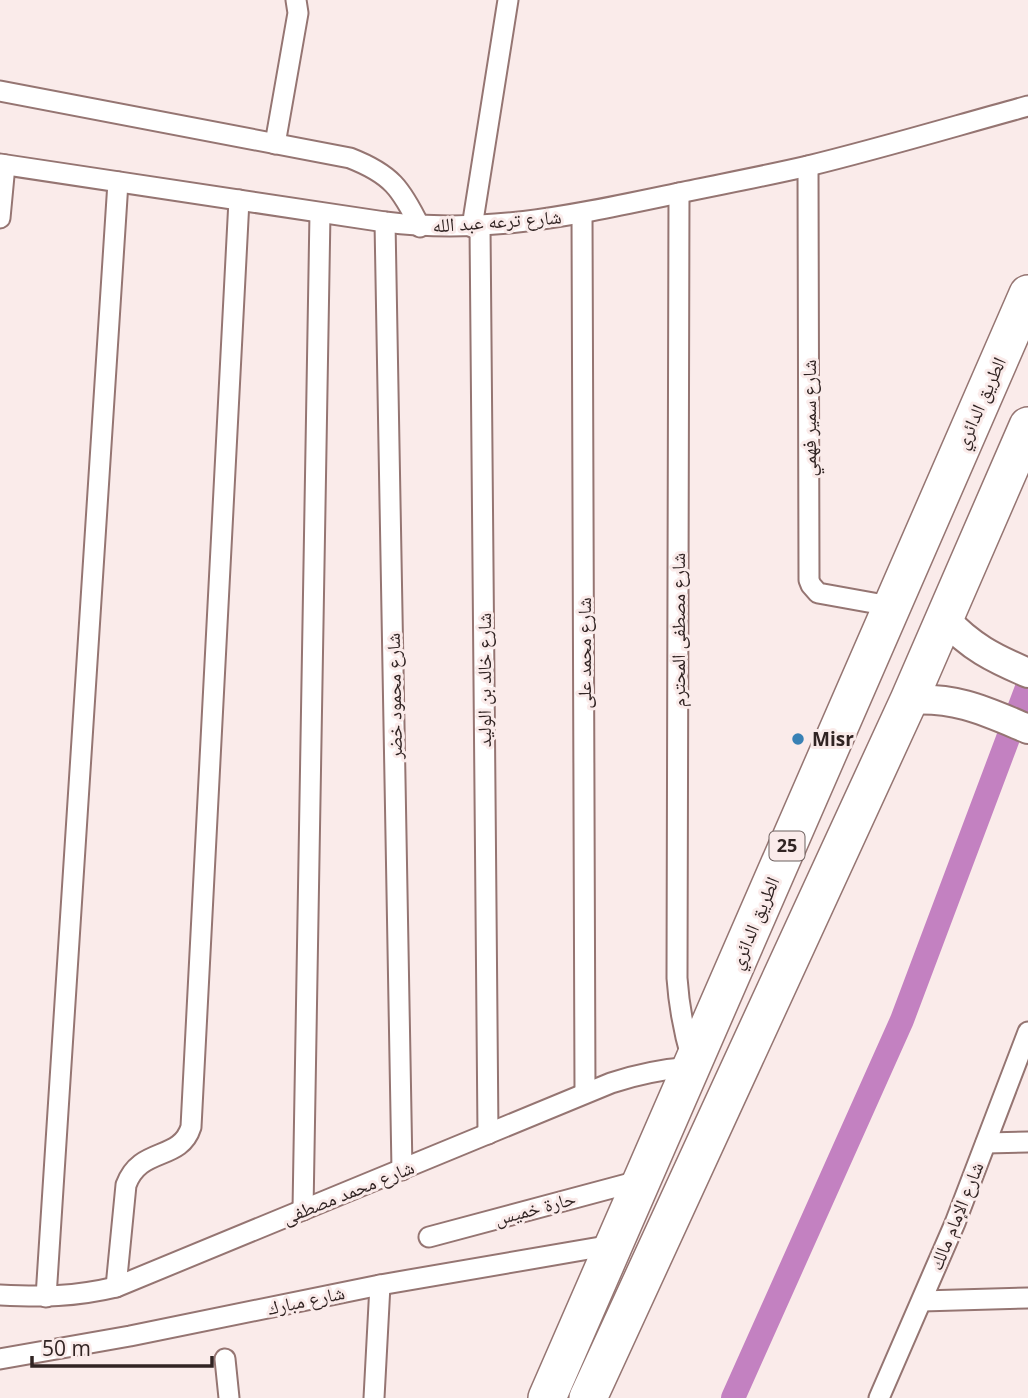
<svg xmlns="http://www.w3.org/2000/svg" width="1028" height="1398" viewBox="0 0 1028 1398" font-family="'Open Sans','Noto Naskh Arabic',sans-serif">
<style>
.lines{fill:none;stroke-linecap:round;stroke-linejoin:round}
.canal{stroke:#c381c1;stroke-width:24}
.street-casing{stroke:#957572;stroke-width:23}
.secondary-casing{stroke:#957572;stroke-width:32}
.highway-casing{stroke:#957572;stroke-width:40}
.street{stroke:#fff;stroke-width:19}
.secondary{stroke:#fff;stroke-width:28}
.highway{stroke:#fff;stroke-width:37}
.poi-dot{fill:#3881b5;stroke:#faebea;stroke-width:2.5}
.labels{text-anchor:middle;stroke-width:6;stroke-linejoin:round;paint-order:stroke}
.shield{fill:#faebea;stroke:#6d605f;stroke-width:2}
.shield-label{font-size:18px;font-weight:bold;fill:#312423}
.street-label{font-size:19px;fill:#312423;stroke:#faebea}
.poi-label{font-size:19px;font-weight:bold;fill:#312423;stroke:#faebea;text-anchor:start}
</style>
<rect width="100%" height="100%" fill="#faebea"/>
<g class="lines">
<polyline class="canal" points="733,1398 902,1020 1028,685"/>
<g class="street-casing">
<g id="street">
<path d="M 0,91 L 350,158 C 391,174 401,188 420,227"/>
<polyline points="275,144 298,13 296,0"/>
<path d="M 0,164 L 385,222 C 489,235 578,214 679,193 C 722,184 765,176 808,166 C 882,148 955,126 1028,106"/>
<polyline points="808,166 809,580 811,585 818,593 890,606"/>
<path d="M 679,193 L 677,978 C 679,1007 684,1033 692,1060"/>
<polyline points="582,213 585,1093"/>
<polyline points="0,218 5,165"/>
<polyline points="385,222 402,1170"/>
<polyline points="480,226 488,1134"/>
<polyline points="472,227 508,0"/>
<polyline points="986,1143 1028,1142"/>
<polyline points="303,1210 320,213"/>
<polyline points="429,1237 642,1180"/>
<path d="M 116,1287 L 126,1185 C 140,1146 180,1162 191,1127 L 239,200"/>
<path d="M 0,1295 C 42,1297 74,1297 116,1287 L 611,1083 C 638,1074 664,1069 692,1067"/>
<polyline points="46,1297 118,182"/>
<polyline points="922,1301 1028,1298"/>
<polyline points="0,1359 130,1336 380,1285 612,1245"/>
<polyline points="225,1359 229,1398"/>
<polyline points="374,1398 380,1285"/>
<polyline points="879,1398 955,1223 1028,1032"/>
</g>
</g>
<g class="secondary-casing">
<g id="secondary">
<path d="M 945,619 C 971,647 993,658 1028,673"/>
<path d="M 909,700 C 957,697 985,711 1028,729"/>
</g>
</g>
<g class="highway-casing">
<g id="highway">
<path d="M 547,1398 C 708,1030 866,661 1028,294"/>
<polyline points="588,1398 909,700 1028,426"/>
</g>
</g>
<use href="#street" class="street"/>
<use href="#secondary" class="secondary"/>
<use href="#highway" class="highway"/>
</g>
<circle class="poi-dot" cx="798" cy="739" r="7"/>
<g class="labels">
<rect class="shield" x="769.5" y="831.5" width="35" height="29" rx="5"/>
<g class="shield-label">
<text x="787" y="852">25</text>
</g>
<g class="street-label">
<text transform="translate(497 221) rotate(-4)" y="7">شارع ترعه عبد الله</text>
<text transform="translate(980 403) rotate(-66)" y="7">الطريق الدائري</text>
<text transform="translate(809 418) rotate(-90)" y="7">شارع سمير فهمي</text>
<text transform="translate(678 630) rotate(-90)" y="7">شارع مصطفى المحترم</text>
<text transform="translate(584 653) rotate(-90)" y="7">شارع محمد على</text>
<text transform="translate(484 680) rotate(-90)" y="7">شارع خالد بن الوليد</text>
<text transform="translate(394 696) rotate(-91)" y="7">شارع محمود خضر</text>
<text transform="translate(754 923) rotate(-67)" y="7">الطريق الدائري</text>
<text transform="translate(348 1192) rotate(-22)" y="7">شارع محمد مصطفى</text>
<text transform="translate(535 1208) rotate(-15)" y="7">حارة خميس</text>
<text transform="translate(956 1216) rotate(-68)" y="7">شارع الإمام مالك</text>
<text transform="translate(306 1300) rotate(-12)" y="7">شارع مبارك</text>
</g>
<g class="poi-label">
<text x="812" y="746">Misr</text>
</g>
</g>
<path d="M32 1356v10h180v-10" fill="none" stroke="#312423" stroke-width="3.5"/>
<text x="42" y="1356" font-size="21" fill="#312423" stroke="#faebea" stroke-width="5" paint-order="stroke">50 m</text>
</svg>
